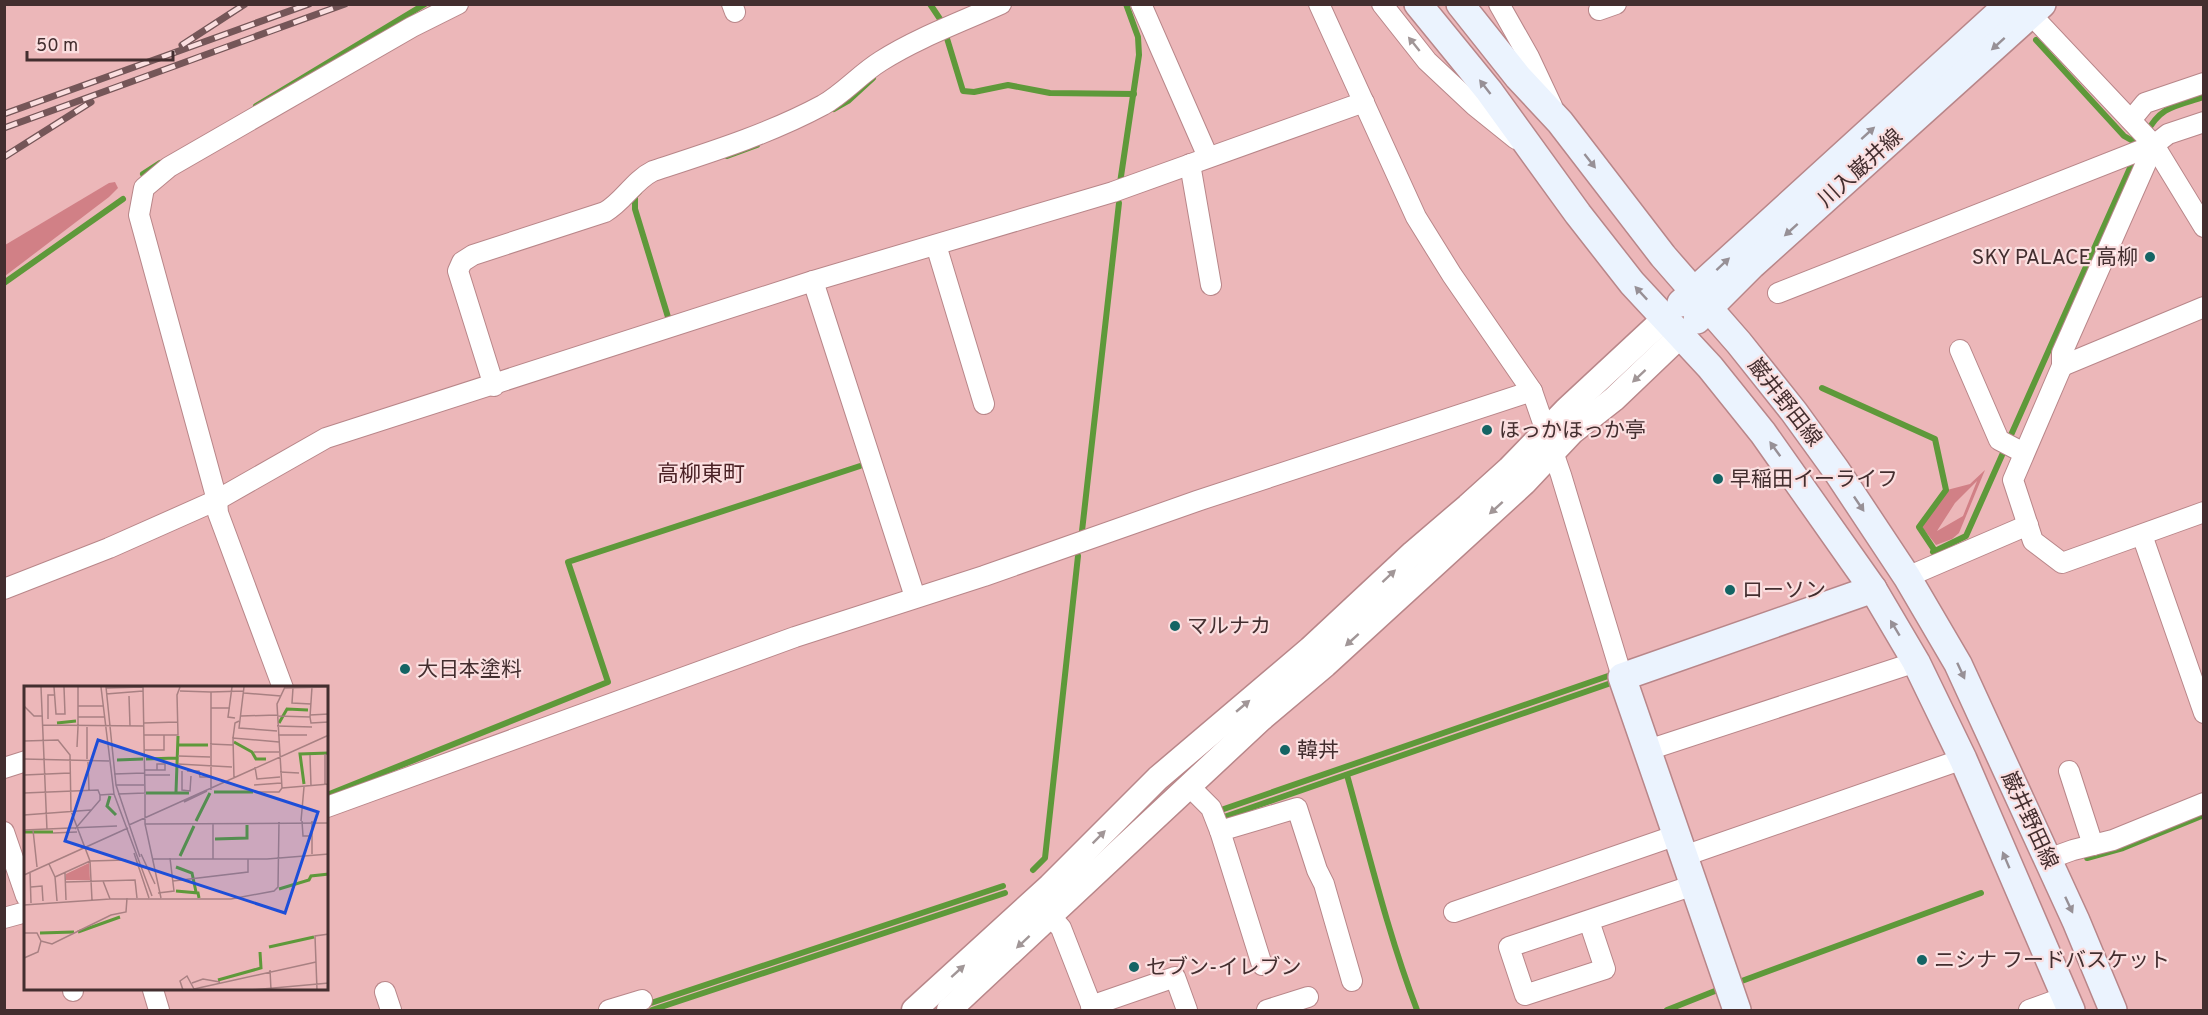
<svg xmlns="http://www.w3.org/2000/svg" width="2208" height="1015" viewBox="0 0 2208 1015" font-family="Overpass,'Noto Sans JP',sans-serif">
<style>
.green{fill:#d18086;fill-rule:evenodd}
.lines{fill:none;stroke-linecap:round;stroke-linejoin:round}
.stream{stroke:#5e993a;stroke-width:6}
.minor-casing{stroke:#b88689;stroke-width:22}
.tertiary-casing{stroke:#b88689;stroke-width:27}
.secondary-casing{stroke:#b88689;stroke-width:30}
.minor{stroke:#fff;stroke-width:20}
.tertiary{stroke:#fff;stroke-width:24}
.secondary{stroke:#ebf3fe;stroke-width:27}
.rail-casing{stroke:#755658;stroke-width:7}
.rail{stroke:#fbdfe0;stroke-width:4.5;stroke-dasharray:14;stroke-linecap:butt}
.oneway{fill:#a19697}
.oneway2{fill:#979096}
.poi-dot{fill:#146464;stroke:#fbdfe0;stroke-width:2}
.labels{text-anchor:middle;stroke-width:4.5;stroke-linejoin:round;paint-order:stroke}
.street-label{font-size:21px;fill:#432e2f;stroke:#fbdfe0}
.poi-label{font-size:21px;fill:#432e2f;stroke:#fbdfe0;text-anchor:start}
.neighbourhood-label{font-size:22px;fill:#4b2226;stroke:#fbdfe0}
.inset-river{fill:none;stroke:#5e993a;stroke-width:3}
.inset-road{fill:none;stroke:#a88082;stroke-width:1.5}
.view{fill:#1d4ed8;fill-opacity:0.15;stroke:#1d4ed8;stroke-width:3}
.inset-edge{fill:none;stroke:#432e2f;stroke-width:3}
</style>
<rect width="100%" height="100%" fill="#ecb7b9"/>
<g class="green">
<polygon points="115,182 118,188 109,197 5,276 5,245 109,183"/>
<path d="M 1985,470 L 1959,533 L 1952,539 L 1936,545 L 1922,527 L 1947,490 L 1970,484 ZM 1977,481 L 1963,516 L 1937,531 L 1955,503 Z"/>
</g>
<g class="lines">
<g class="stream">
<polyline points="930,4 942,22 963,91 974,92 1008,85 1050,93 1134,94"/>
<polyline points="2036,40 2124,136 2140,145"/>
<polyline points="256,106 425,4"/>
<polyline points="834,109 848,101 873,78"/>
<path d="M 2146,134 C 2160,106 2176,106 2204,97"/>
<polyline points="727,156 757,145"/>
<polyline points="143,174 160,163"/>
<polyline points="1120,183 1139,55 1138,37 1126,4"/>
<polyline points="639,192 635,196 635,209 668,317"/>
<polyline points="4,283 123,199"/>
<polyline points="1822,388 1935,439 1946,490 1919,527 1935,551"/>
<polyline points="1082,531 1119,203"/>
<polyline points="1933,552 1966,536 2134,159"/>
<path d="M 1347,775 C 1369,854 1388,934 1417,1010"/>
<polyline points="327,795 608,682 568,562 860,466"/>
<polyline points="1221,810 1608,676 1613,679"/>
<polyline points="1224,817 1611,683 1613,679"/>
<polyline points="2087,858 2123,848 2204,815"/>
<polyline points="1033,870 1045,858 1078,556"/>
<polyline points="1739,982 1981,893"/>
<polyline points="645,1005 1003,886"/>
<polyline points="652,1010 1005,893"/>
<polyline points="1667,1010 1720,989"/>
</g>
<g class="minor-casing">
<g id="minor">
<polyline points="732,4 735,12"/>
<polyline points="1141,4 1208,157"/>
<polyline points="1319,4 1416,217 1452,275 1532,391 1561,475 1622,677"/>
<polyline points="1382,4 1427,61 1475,106 1516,139"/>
<polyline points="1499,4 1529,57 1552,106"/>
<polyline points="2022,5 2154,145 2204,227"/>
<polyline points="1599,10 1616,4"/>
<polyline points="2131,120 2145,103 2204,83"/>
<polyline points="2154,145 2062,353 2062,366 2013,480 2033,541 2062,563 2204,512"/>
<polyline points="1190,164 1211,285"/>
<polyline points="936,245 984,404"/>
<polyline points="813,281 915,597"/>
<polyline points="1778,293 2154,145 2168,134 2204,122"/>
<polyline points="1960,350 1999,440 2024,453"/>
<polyline points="2062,366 2204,307"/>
<path d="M 494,386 L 458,271 L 462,262 L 473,255 L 605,212 C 624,201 633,181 653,171 C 711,152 769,134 823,105 C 844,93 860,74 881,61 C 917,38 961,22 1001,4"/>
<polyline points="2142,535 2204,713"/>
<polyline points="1907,577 2028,525"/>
<polyline points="4,589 109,548 217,500 326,438 813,281 1113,192 1364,102"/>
<polyline points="283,688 218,513 217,500 139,215 144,188 169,167 412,27 458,4"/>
<polyline points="1648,750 1916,662"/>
<polyline points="4,768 26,761"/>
<polyline points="2069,771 2093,845"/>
<polyline points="1190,787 1211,808 1220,831"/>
<polyline points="327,807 795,637 984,576 1197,501 1532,391"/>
<polyline points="4,832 26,896"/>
<polyline points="1684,856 1963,759"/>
<polyline points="2048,859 2073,850 2113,840 2204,803"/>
<polyline points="1041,906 1061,928 1093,1010"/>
<polyline points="1454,912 1677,835"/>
<polyline points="4,918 26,912"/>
<polyline points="1589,921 1605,969 1525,995 1509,947 1694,885"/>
<polyline points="1262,965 1220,831 1297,808 1317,870 1324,884 1352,981"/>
<polyline points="73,990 73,991"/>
<polyline points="153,990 159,1010"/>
<polyline points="385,992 391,1010"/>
<polyline points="1091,1006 1175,977 1187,1010"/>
<polyline points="609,1010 642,1000"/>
<polyline points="1267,1010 1308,997"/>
<polyline points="2029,1010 2065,997"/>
</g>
</g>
<g class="tertiary-casing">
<g id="tertiary">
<polyline points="914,1010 1050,886 1158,778 1310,649 1413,553 1468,506 1509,469 1566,410 1665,318"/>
<polyline points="949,1010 1261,719 1325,665 1524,483 1572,432 1614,399 1681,335"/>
</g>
</g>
<g class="secondary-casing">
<g id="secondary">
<polyline points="1418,4 1489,91 1578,214 1632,283 1710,367 1763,433 1873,589 1916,662 1963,759 2071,1010"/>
<polyline points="1460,4 1518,77 1560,122 1663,256 1739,343 1794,412 1836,470 1907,577 1958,664 2076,921 2113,1010"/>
<polyline points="1681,303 2009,4"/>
<polyline points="1697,320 1752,265 2042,4"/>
<polyline points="1737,1010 1622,677 1873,589"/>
</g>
</g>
<use href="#minor" class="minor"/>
<use href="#tertiary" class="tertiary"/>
<use href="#secondary" class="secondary"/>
<g class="rail-casing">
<g id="rail">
<polyline points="182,45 245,4"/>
<polyline points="4,114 309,4"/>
<polyline points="4,128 345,4"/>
<polyline points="4,157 91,102"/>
</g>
</g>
<use href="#rail" class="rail"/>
</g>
<defs><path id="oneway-solid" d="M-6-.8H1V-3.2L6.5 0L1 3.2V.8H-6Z" transform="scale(1.5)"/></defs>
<g class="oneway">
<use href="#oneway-solid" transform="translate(1414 44) rotate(-129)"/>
<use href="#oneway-solid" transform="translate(1639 376) rotate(137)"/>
<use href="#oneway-solid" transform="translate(1496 508) rotate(138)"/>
<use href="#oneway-solid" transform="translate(1389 576) rotate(-43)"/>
<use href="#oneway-solid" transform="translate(1352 640) rotate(138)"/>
<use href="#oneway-solid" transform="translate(1243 706) rotate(-40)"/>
<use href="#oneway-solid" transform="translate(1099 837) rotate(-45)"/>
<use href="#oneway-solid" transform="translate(1023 942) rotate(137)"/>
<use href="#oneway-solid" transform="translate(958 971) rotate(-42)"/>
</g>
<g class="oneway2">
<use href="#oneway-solid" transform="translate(1998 44) rotate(138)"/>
<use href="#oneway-solid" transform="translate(1485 87) rotate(-128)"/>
<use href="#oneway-solid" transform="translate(1868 133) rotate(-42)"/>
<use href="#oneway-solid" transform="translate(1590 161) rotate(52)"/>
<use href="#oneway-solid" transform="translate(1791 230) rotate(138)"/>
<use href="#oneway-solid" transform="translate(1723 264) rotate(-43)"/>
<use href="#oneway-solid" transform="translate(1641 293) rotate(-133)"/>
<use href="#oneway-solid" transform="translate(1775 449) rotate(-126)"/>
<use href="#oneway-solid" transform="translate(1859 504) rotate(56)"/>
<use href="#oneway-solid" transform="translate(1895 628) rotate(-121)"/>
<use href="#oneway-solid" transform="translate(1961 671) rotate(65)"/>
<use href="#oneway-solid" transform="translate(2006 860) rotate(-113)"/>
<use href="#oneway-solid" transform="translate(2069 905) rotate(65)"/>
</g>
<g class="poi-dot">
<circle cx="2150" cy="257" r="6"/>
<circle cx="1487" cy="430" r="6"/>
<circle cx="1718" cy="479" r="6"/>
<circle cx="1730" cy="590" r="6"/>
<circle cx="1175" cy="626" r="6"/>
<circle cx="405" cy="669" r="6"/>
<circle cx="1285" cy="750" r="6"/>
<circle cx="1922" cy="960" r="6"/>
<circle cx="1134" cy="967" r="6"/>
</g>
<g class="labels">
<g class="street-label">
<text transform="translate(1860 168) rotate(-42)" y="7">川入巌井線</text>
<text transform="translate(1785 402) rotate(52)" y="7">巌井野田線</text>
<text transform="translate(2030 820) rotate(65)" y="7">巌井野田線</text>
</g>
<g class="poi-label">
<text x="2138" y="264" text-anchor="end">SKY PALACE 高柳</text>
<text x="1499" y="437">ほっかほっか亭</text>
<text x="1730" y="486">早稲田イーライフ</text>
<text x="1742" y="597">ローソン</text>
<text x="1187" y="633">マルナカ</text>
<text x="417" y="676">大日本塗料</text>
<text x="1297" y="757">韓丼</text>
<text x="1934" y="967">ニシナ フードバスケット</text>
<text x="1146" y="974">セブン-イレブン</text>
</g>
<g class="neighbourhood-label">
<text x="701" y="481">高柳東町</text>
</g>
</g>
<g transform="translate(24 686)">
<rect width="304" height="304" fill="#ecb7b9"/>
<path d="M 65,177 L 66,194 L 42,194 L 42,188 Z" fill="#d18086"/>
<path class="inset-river" d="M 33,37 L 52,35M 255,37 L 263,23 L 284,24M 210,56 L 228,66 L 232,73 L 242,73M 154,59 L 184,59M 122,73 L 152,72M 93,74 L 119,73M 280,98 L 276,68 L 305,67M 152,106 L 154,50M 190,106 L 229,106M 122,107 L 165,107M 86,110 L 83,120 L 92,129M 172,135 L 186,107M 0,146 L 29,146M 191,153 L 223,152 L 223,139M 156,170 L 170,140M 152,181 L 168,187 L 172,206M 255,203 L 285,194 L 287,190 L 305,188M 152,205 L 174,207 L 175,212M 54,246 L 96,231M 16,247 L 50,246M 245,261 L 290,251M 194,294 L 237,282 L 236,266"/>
<path class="inset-road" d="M 17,1 L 23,144M 30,1 L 32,28 L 41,28 L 40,1M 54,1 L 54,41M 77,1 L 90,108 L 128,210M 82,1 L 92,99 L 116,171M 208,1 L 204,31 L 211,32M 220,1 L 215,42 L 253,45M 82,2 L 119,1M 260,2 L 305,1M 269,2 L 268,17 L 287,18M 156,5 L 187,6M 220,7 L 257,10M 82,8 L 119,5M 105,10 L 106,40M 0,20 L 10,30 L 18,30M 54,20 L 79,20M 187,22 L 206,22M 286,29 L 305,28M 217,30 L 253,29M 253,30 L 286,31 L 288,1M 54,31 L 80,31M 286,31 L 287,37 L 305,36M 24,33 L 24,9 L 30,9M 120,37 L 153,36M 18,39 L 120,40M 253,40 L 288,41M 120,49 L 154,49 L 153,9 L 156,1M 254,49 L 283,49M 209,52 L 211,37 L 215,35M 0,55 L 34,54 L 46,69 L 47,125 L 66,175 L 68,214M 186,58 L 209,59M 53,61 L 54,41M 121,64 L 140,64 L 140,49M 230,66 L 255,66M 286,69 L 287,100M 154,70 L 186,71M 0,73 L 85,75M 63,73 L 63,41M 64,76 L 65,104M 154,78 L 208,81M 231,81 L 233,93 L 256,91M 121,84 L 141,84 L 141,78 L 133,78 L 133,84M 158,85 L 158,104 L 166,105 L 167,90M 163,85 L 175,85 L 176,91 L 185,91M 256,86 L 275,87M 90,88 L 120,87M 0,89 L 46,87M 121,89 L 146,89M 210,92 L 209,52 L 255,56M 301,98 L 301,68M 92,99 L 120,99M 230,99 L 257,97M 258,102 L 305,98M 187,104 L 187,6 L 220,5M 230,106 L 255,106 L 258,102 L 253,18 L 261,1M 0,107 L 74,104 L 76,109 L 90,108M 121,107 L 121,138 L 137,212M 94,108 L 121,107 L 119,1M 160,116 L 183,105M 0,129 L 67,124M 277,135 L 280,101M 278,135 L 279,150 L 288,150M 288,135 L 288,168M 121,138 L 305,137M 189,138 L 189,173M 105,139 L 305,49M 51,143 L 76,114 L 76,109M 0,144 L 93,140M 9,144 L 13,181M 29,147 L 53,146M 110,167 L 125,212M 117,168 L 131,198M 129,173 L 243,173 L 305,168M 25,178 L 31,191 L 33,215M 6,186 L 7,217M 41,187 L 42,214M 0,189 L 104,142M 31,191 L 66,175 L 102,174M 79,195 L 86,213M 149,195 L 224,186 L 224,173M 42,196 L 111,194 L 113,212M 7,201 L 18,200 L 19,215M 134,207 L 150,205 L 146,172M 0,219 L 86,213 L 207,213 L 250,205 L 254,201 L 255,136M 0,247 L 13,247 L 17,255 L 14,266 L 0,272M 17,255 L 28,258 L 87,229 L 102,226 L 103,212M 246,284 L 247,304M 168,297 L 179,293 L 196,296M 170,303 L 292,276M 159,304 L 156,295 L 163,290 L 170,303M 226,304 L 305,297M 293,304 L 291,250 L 305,248"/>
<path class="view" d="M 74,54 L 294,126 L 261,227 L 41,155 Z"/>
<rect width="304" height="304" class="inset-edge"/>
</g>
<rect width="2208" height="1015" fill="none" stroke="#432e2f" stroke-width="12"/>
<path d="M27 51v9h146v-9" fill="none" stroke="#432e2f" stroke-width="3"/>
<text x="36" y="51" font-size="18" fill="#432e2f" stroke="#fbdfe0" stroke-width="4.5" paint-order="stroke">50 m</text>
</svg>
